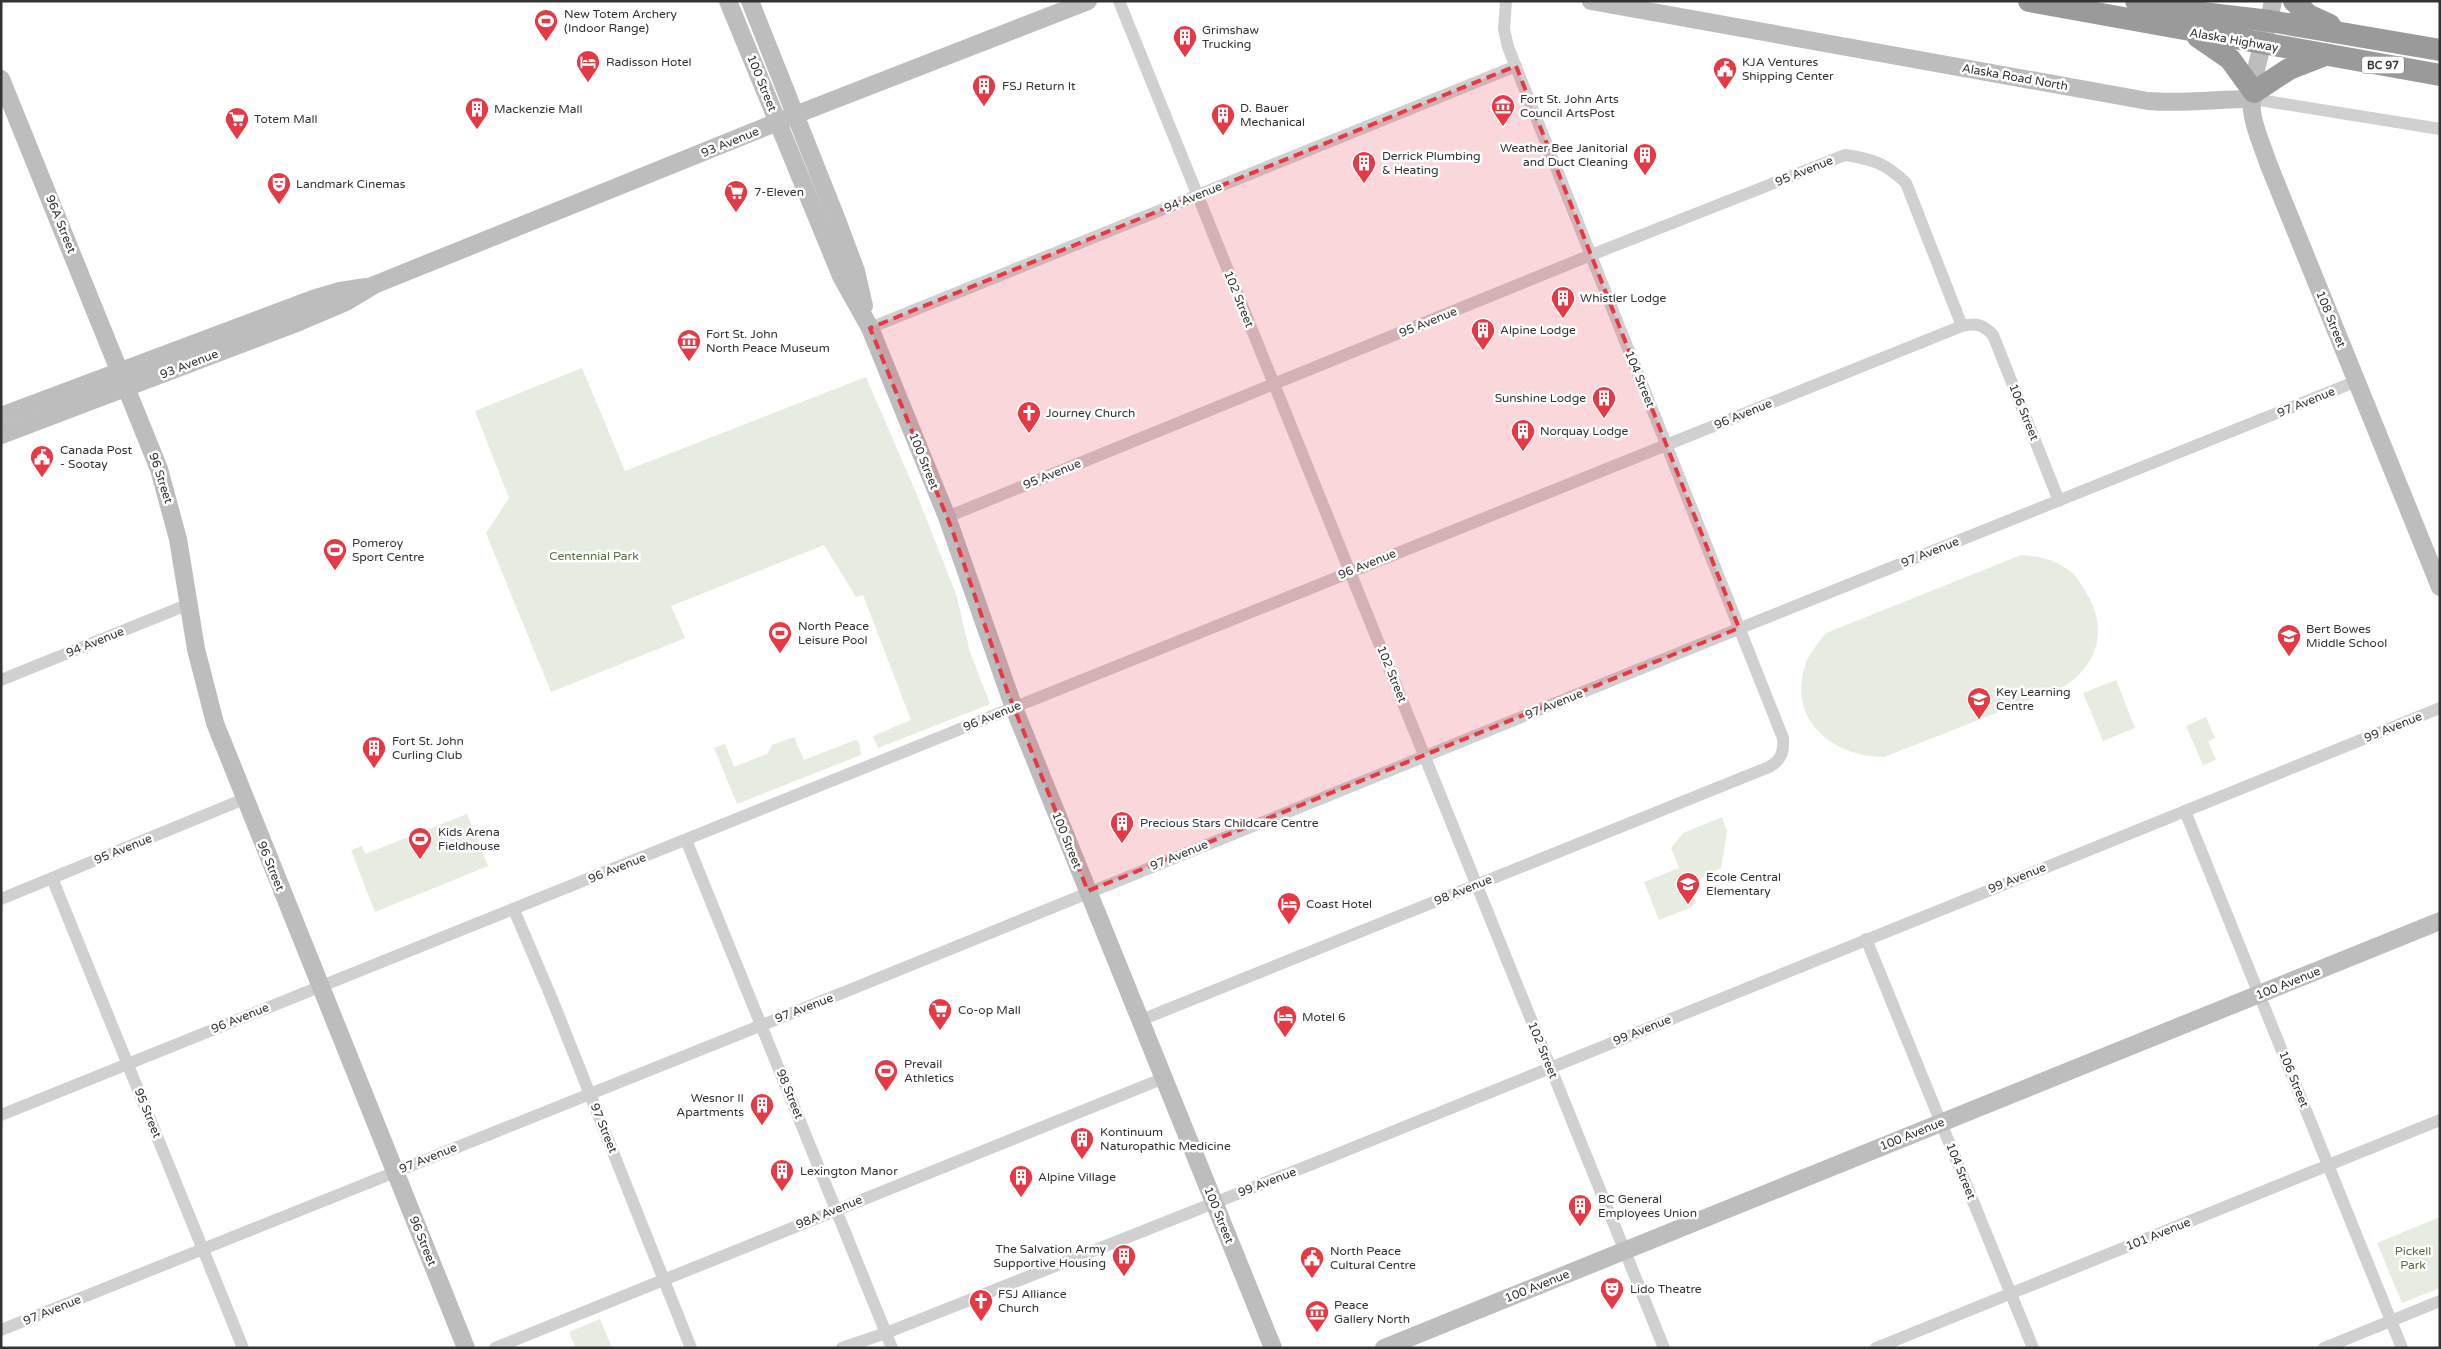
<svg xmlns="http://www.w3.org/2000/svg" width="2441" height="1349" viewBox="0 0 2441 1349" font-family="'Varela Round',sans-serif">
<style>
.green{fill:#e6ecdf}
.lines{fill:none;stroke-linecap:round;stroke-linejoin:round}
.street{stroke:#d0d0d0;stroke-width:12}
.secondary{stroke:#bdbdbd;stroke-width:18}
.highway{stroke:#9a9a9a;stroke-width:22}
.marked{fill:#e63946;fill-opacity:0.2;stroke:#e63946;stroke-width:4;stroke-dasharray:10 6;stroke-linejoin:round}
.labels{text-anchor:middle;stroke-width:5;stroke-linejoin:round;paint-order:stroke}
.shield{fill:#fff;stroke:#707070;stroke-width:1}
.shield-label{font-size:11px;font-weight:bold;fill:#333}
.poi-label{font-size:12px;fill:#333;stroke:#fff;text-anchor:start}
.street-label{font-size:12px;fill:#333;stroke:#fff}
.park-label{font-size:12px;fill:#56703f;stroke:#fff}
</style>
<rect width="100%" height="100%" fill="#fff"/>
<g class="green">
<polygon points="582,368 625,471 866,377 917,495 956,594 970,652 990,704 878,748 873,736 911,720 863,595 856,597 824,545 671,606 685,638 551,692 486,533 509,498 475,411"/>
<path d="M 2021,555 C 2040,556 2056,560 2071,572 C 2078,578 2082,586 2087,594 C 2108,629 2098,666 2063,687 L 1884,757 C 1834,757 1787,720 1805,666 C 1809,653 1818,643 1826,633 Z"/>
<polygon points="2116,680 2135,728 2103,741 2083,693"/>
<polygon points="2206,717 2215,738 2208,741 2216,760 2203,765 2186,726"/>
<polygon points="794,737 804,760 855,740 859,742 861,755 737,804 714,748 725,744 734,767 767,754 772,745"/>
<polygon points="467,814 488,866 375,912 351,850 362,846 365,854"/>
<polygon points="1722,817 1727,832 1721,868 1693,882 1696,901 1692,907 1659,920 1644,882 1679,868 1671,848 1683,833"/>
<polygon points="2440,1217 2440,1288 2402,1303 2377,1243"/>
<polygon points="600,1319 612,1348 576,1348 569,1332"/>
</g>
<g class="lines">
<g class="street">
<polyline points="1119,1 1664,1348"/>
<polyline points="2253,99 2440,129"/>
<polyline points="870,328 1516,66"/>
<path d="M 947,517 L 1591,255 L 1845,155 C 1873,159 1885,163 1906,183 L 1962,326"/>
<polyline points="1,680 189,604"/>
<polyline points="2185,811 2402,1348"/>
<polyline points="686,840 892,1348"/>
<polyline points="52,878 243,1348"/>
<polyline points="1,899 244,799"/>
<polyline points="514,910 552,999 691,1348"/>
<polyline points="1866,939 2033,1348"/>
<path d="M 1141,1020 L 1769,767 C 1781,760 1784,753 1783,738 L 1508,47 L 1504,29 L 1506,1"/>
<path d="M 1,1115 L 1962,326 C 1976,323 1983,324 1993,335 L 2059,501"/>
<polyline points="1,1330 847,991 1748,625 2357,381"/>
<polyline points="495,1348 1164,1078"/>
<polyline points="842,1348 886,1333 1330,1157 2440,708"/>
<polyline points="1876,1348 2440,1120"/>
<polyline points="2324,1348 2440,1301"/>
</g>
<g class="secondary">
<polyline points="728,1 841,276 870,328 947,517 1014,708 1273,1348"/>
<polyline points="750,1 837,220 856,271 864,306"/>
<path d="M 1591,1 L 2148,101 C 2183,104 2217,99 2253,99"/>
<path d="M 2273,1 C 2267,34 2249,79 2252,111 C 2254,129 2263,147 2268,163 L 2440,587"/>
<polyline points="1,79 159,469 178,539 196,649 215,723 466,1348"/>
<polyline points="1,416 313,299 340,291 366,287"/>
<polyline points="1,435 299,322 346,302 374,285 795,115 1088,1"/>
<polyline points="1384,1348 2440,921"/>
</g>
<g class="highway">
<polyline points="2029,1 2440,75"/>
<polyline points="2136,1 2202,13 2270,21 2440,50"/>
<polyline points="2294,1 2308,15 2330,25"/>
<polyline points="2198,37 2230,59 2254,92 2289,69 2325,55"/>
</g>
</g>
<path class="marked" d="M 1516,66 L 1739,628 L 1088,891 L 1008,693 L 953,532 L 870,328 Z"/>
<defs>
<g id="stadium-pin" transform="scale(1.25)"><path d="M0 17L-7.5 6A9.5 9.5 0 1 1 7.5 6Z" fill="#e63946" stroke="#fff"/><path d="M0-5a6.5 5 0 1 0 0 10a6.5 5 0 1 0 0-10ZM-3.5-1.8h7v3.6h-7Z" fill="#fff"/></g>
<g id="building-pin" transform="scale(1.25)"><path d="M0 17L-7.5 6A9.5 9.5 0 1 1 7.5 6Z" fill="#e63946" stroke="#fff"/><path d="M-4-6H4V6H1V3H-1V6H-4ZM-2.5-4.3h1.7v1.8h-1.7ZM.8-4.3h1.7v1.8H.8ZM-2.5-1h1.7V.8h-1.7ZM.8-1h1.7V.8H.8Z" fill="#fff"/></g>
<g id="hotel-pin" transform="scale(1.25)"><path d="M0 17L-7.5 6A9.5 9.5 0 1 1 7.5 6Z" fill="#e63946" stroke="#fff"/><path d="M-6-4.5h1.5V1H6V5H4.5V3h-9V5H-6ZM-4 0a1.8 1.8 0 1 1 3.6 0ZM.5 0V-2.5h3Q6-2.5 6 0Z" fill="#fff"/></g>
<g id="civic-pin" transform="scale(1.25)"><path d="M0 17L-7.5 6A9.5 9.5 0 1 1 7.5 6Z" fill="#e63946" stroke="#fff"/><path d="M-.6-6.5H3V-4.5H.6V-3L4-1V1h2V6H-6V1h2V-1L-.6-3ZM-1.2 2.5V6h2.4V2.5Z" fill="#fff"/></g>
<g id="museum-pin" transform="scale(1.25)"><path d="M0 17L-7.5 6A9.5 9.5 0 1 1 7.5 6Z" fill="#e63946" stroke="#fff"/><path d="M0-6L6-3V-2H-6V-3ZM-5-1h2V3h-2ZM-1-1h2V3h-2ZM3-1h2V3H3ZM-6 4H6V6H-6Z" fill="#fff"/></g>
<g id="supermarket-pin" transform="scale(1.25)"><path d="M0 17L-7.5 6A9.5 9.5 0 1 1 7.5 6Z" fill="#e63946" stroke="#fff"/><path d="M-6-5.5h2.5l.6 2H6L4.5 2H-2.5L-4.4-4H-6ZM-1.5 3.2a1.3 1.3 0 1 0 .1 0ZM3 3.2a1.3 1.3 0 1 0 .1 0Z" fill="#fff"/></g>
<g id="theatre-pin" transform="scale(1.25)"><path d="M0 17L-7.5 6A9.5 9.5 0 1 1 7.5 6Z" fill="#e63946" stroke="#fff"/><path d="M-5-5.5Q0-4 5-5.5V0Q5 5 0 6Q-5 5-5 0ZM-3.3-2.5H-1v1.5H-3.3ZM1-2.5H3.3v1.5H1ZM-2.8 1Q0 5.5 2.8 1Z" fill="#fff"/></g>
<g id="church-pin" transform="scale(1.25)"><path d="M0 17L-7.5 6A9.5 9.5 0 1 1 7.5 6Z" fill="#e63946" stroke="#fff"/><path d="M-1.2-6h2.4v3.5h3.3v2.4h-3.3V6h-2.4V-.1h-3.3v-2.4h3.3Z" fill="#fff"/></g>
<g id="school-pin" transform="scale(1.25)"><path d="M0 17L-7.5 6A9.5 9.5 0 1 1 7.5 6Z" fill="#e63946" stroke="#fff"/><path d="M0-5L7-2L0 1L-7-2ZM-4 1L0 2.5L4 1V4Q0 6-4 4Z" fill="#fff"/></g>
</defs>
<g fill-rule="evenodd">
<use href="#stadium-pin" x="546" y="21"/>
<use href="#building-pin" x="1185" y="37"/>
<use href="#hotel-pin" x="588" y="62"/>
<use href="#civic-pin" x="1725" y="69"/>
<use href="#building-pin" x="984" y="86"/>
<use href="#museum-pin" x="1503" y="106"/>
<use href="#building-pin" x="477" y="109"/>
<use href="#building-pin" x="1223" y="115"/>
<use href="#supermarket-pin" x="237" y="119"/>
<use href="#building-pin" x="1645" y="155"/>
<use href="#building-pin" x="1364" y="163"/>
<use href="#theatre-pin" x="279" y="184"/>
<use href="#supermarket-pin" x="736" y="192"/>
<use href="#building-pin" x="1563" y="298"/>
<use href="#building-pin" x="1483" y="330"/>
<use href="#museum-pin" x="689" y="341"/>
<use href="#building-pin" x="1604" y="398"/>
<use href="#church-pin" x="1029" y="413"/>
<use href="#building-pin" x="1523" y="431"/>
<use href="#civic-pin" x="42" y="457"/>
<use href="#stadium-pin" x="335" y="550"/>
<use href="#stadium-pin" x="780" y="633"/>
<use href="#school-pin" x="2289" y="636"/>
<use href="#school-pin" x="1979" y="699"/>
<use href="#building-pin" x="374" y="748"/>
<use href="#building-pin" x="1122" y="823"/>
<use href="#stadium-pin" x="420" y="839"/>
<use href="#school-pin" x="1688" y="884"/>
<use href="#hotel-pin" x="1289" y="904"/>
<use href="#supermarket-pin" x="940" y="1010"/>
<use href="#hotel-pin" x="1285" y="1017"/>
<use href="#stadium-pin" x="886" y="1071"/>
<use href="#building-pin" x="762" y="1105"/>
<use href="#building-pin" x="1082" y="1139"/>
<use href="#building-pin" x="782" y="1171"/>
<use href="#building-pin" x="1021" y="1177"/>
<use href="#building-pin" x="1580" y="1206"/>
<use href="#building-pin" x="1124" y="1256"/>
<use href="#civic-pin" x="1312" y="1258"/>
<use href="#theatre-pin" x="1612" y="1289"/>
<use href="#church-pin" x="981" y="1301"/>
<use href="#museum-pin" x="1317" y="1312"/>
</g>
<g class="labels">
<rect class="shield" x="2362" y="56.5" width="42" height="17" rx="4"/>
<g class="shield-label">
<text x="2383" y="69">BC 97</text>
</g>
<g class="poi-label">
<text x="564" y="18">New Totem Archery<tspan x="564" dy="14">(Indoor Range)</tspan></text>
<text x="1202" y="34">Grimshaw<tspan x="1202" dy="14">Trucking</tspan></text>
<text x="606" y="66">Radisson Hotel</text>
<text x="1742" y="66">KJA Ventures<tspan x="1742" dy="14">Shipping Center</tspan></text>
<text x="1002" y="90">FSJ Return It</text>
<text x="1520" y="103">Fort St. John Arts<tspan x="1520" dy="14">Council ArtsPost</tspan></text>
<text x="1240" y="112">D. Bauer<tspan x="1240" dy="14">Mechanical</tspan></text>
<text x="494" y="113">Mackenzie Mall</text>
<text x="254" y="123">Totem Mall</text>
<text x="1628" y="152" text-anchor="end">Weather Bee Janitorial<tspan x="1628" dy="14">and Duct Cleaning</tspan></text>
<text x="1382" y="160">Derrick Plumbing<tspan x="1382" dy="14">&amp; Heating</tspan></text>
<text x="296" y="188">Landmark Cinemas</text>
<text x="754" y="196">7-Eleven</text>
<text x="1580" y="302">Whistler Lodge</text>
<text x="1500" y="334">Alpine Lodge</text>
<text x="706" y="338">Fort St. John<tspan x="706" dy="14">North Peace Museum</tspan></text>
<text x="1586" y="402" text-anchor="end">Sunshine Lodge</text>
<text x="1046" y="417">Journey Church</text>
<text x="1540" y="435">Norquay Lodge</text>
<text x="60" y="454">Canada Post<tspan x="60" dy="14">- Sootay</tspan></text>
<text x="352" y="547">Pomeroy<tspan x="352" dy="14">Sport Centre</tspan></text>
<text x="798" y="630">North Peace<tspan x="798" dy="14">Leisure Pool</tspan></text>
<text x="2306" y="633">Bert Bowes<tspan x="2306" dy="14">Middle School</tspan></text>
<text x="1996" y="696">Key Learning<tspan x="1996" dy="14">Centre</tspan></text>
<text x="392" y="745">Fort St. John<tspan x="392" dy="14">Curling Club</tspan></text>
<text x="1140" y="827">Precious Stars Childcare Centre</text>
<text x="438" y="836">Kids Arena<tspan x="438" dy="14">Fieldhouse</tspan></text>
<text x="1706" y="881">Ecole Central<tspan x="1706" dy="14">Elementary</tspan></text>
<text x="1306" y="908">Coast Hotel</text>
<text x="958" y="1014">Co-op Mall</text>
<text x="1302" y="1021">Motel 6</text>
<text x="904" y="1068">Prevail<tspan x="904" dy="14">Athletics</tspan></text>
<text x="744" y="1102" text-anchor="end">Wesnor II<tspan x="744" dy="14">Apartments</tspan></text>
<text x="1100" y="1136">Kontinuum<tspan x="1100" dy="14">Naturopathic Medicine</tspan></text>
<text x="800" y="1175">Lexington Manor</text>
<text x="1038" y="1181">Alpine Village</text>
<text x="1598" y="1203">BC General<tspan x="1598" dy="14">Employees Union</tspan></text>
<text x="1106" y="1253" text-anchor="end">The Salvation Army<tspan x="1106" dy="14">Supportive Housing</tspan></text>
<text x="1330" y="1255">North Peace<tspan x="1330" dy="14">Cultural Centre</tspan></text>
<text x="1630" y="1293">Lido Theatre</text>
<text x="998" y="1298">FSJ Alliance<tspan x="998" dy="14">Church</tspan></text>
<text x="1334" y="1309">Peace<tspan x="1334" dy="14">Gallery North</tspan></text>
</g>
<g class="street-label">
<text transform="translate(2234 40) rotate(10)" y="4">Alaska Highway</text>
<text transform="translate(2015 77) rotate(10)" y="4">Alaska Road North</text>
<text transform="translate(762 83) rotate(68)" y="4">100 Street</text>
<text transform="translate(730 142) rotate(-22)" y="4">93 Avenue</text>
<text transform="translate(1804 171) rotate(-22)" y="4">95 Avenue</text>
<text transform="translate(1193 197) rotate(-22)" y="4">94 Avenue</text>
<text transform="translate(61 224) rotate(68)" y="4">96A Street</text>
<text transform="translate(1239 299) rotate(68)" y="4">102 Street</text>
<text transform="translate(2331 319) rotate(68)" y="4">108 Street</text>
<text transform="translate(1428 322) rotate(-22)" y="4">95 Avenue</text>
<text transform="translate(189 364) rotate(-21)" y="4">93 Avenue</text>
<text transform="translate(1640 379) rotate(68)" y="4">104 Street</text>
<text transform="translate(2306 402) rotate(-22)" y="4">97 Avenue</text>
<text transform="translate(2024 412) rotate(68)" y="4">106 Street</text>
<text transform="translate(1743 414) rotate(-22)" y="4">96 Avenue</text>
<text transform="translate(924 461) rotate(68)" y="4">100 Street</text>
<text transform="translate(1052 474) rotate(-22)" y="4">95 Avenue</text>
<text transform="translate(161 478) rotate(72)" y="4">96 Street</text>
<text transform="translate(1930 552) rotate(-22)" y="4">97 Avenue</text>
<text transform="translate(1367 564) rotate(-22)" y="4">96 Avenue</text>
<text transform="translate(95 642) rotate(-22)" y="4">94 Avenue</text>
<text transform="translate(1392 674) rotate(68)" y="4">102 Street</text>
<text transform="translate(1554 704) rotate(-22)" y="4">97 Avenue</text>
<text transform="translate(992 716) rotate(-22)" y="4">96 Avenue</text>
<text transform="translate(2393 727) rotate(-22)" y="4">99 Avenue</text>
<text transform="translate(1067 840) rotate(68)" y="4">100 Street</text>
<text transform="translate(123 849) rotate(-22)" y="4">95 Avenue</text>
<text transform="translate(1179 855) rotate(-22)" y="4">97 Avenue</text>
<text transform="translate(271 866) rotate(68)" y="4">96 Street</text>
<text transform="translate(617 868) rotate(-22)" y="4">96 Avenue</text>
<text transform="translate(2017 878) rotate(-22)" y="4">99 Avenue</text>
<text transform="translate(1463 890) rotate(-22)" y="4">98 Avenue</text>
<text transform="translate(2288 983) rotate(-22)" y="4">100 Avenue</text>
<text transform="translate(804 1008) rotate(-21)" y="4">97 Avenue</text>
<text transform="translate(240 1018) rotate(-22)" y="4">96 Avenue</text>
<text transform="translate(1642 1030) rotate(-22)" y="4">99 Avenue</text>
<text transform="translate(1543 1050) rotate(68)" y="4">102 Street</text>
<text transform="translate(2294 1079) rotate(68)" y="4">106 Street</text>
<text transform="translate(790 1094) rotate(68)" y="4">98 Street</text>
<text transform="translate(148 1113) rotate(68)" y="4">95 Street</text>
<text transform="translate(604 1128) rotate(68)" y="4">97 Street</text>
<text transform="translate(1912 1134) rotate(-22)" y="4">100 Avenue</text>
<text transform="translate(428 1158) rotate(-22)" y="4">97 Avenue</text>
<text transform="translate(1961 1171) rotate(68)" y="4">104 Street</text>
<text transform="translate(1267 1182) rotate(-21)" y="4">99 Avenue</text>
<text transform="translate(829 1212) rotate(-22)" y="4">98A Avenue</text>
<text transform="translate(1219 1215) rotate(68)" y="4">100 Street</text>
<text transform="translate(2158 1234) rotate(-22)" y="4">101 Avenue</text>
<text transform="translate(423 1241) rotate(68)" y="4">96 Street</text>
<text transform="translate(1537 1286) rotate(-22)" y="4">100 Avenue</text>
<text transform="translate(52 1310) rotate(-22)" y="4">97 Avenue</text>
</g>
<g class="park-label">
<text x="594" y="560">Centennial Park</text>
<text x="2413" y="1255">Pickell<tspan x="2413" dy="14">Park</tspan></text>
</g>
</g>
<rect width="2441" height="1349" fill="none" stroke="#333333" stroke-width="5"/>
</svg>
